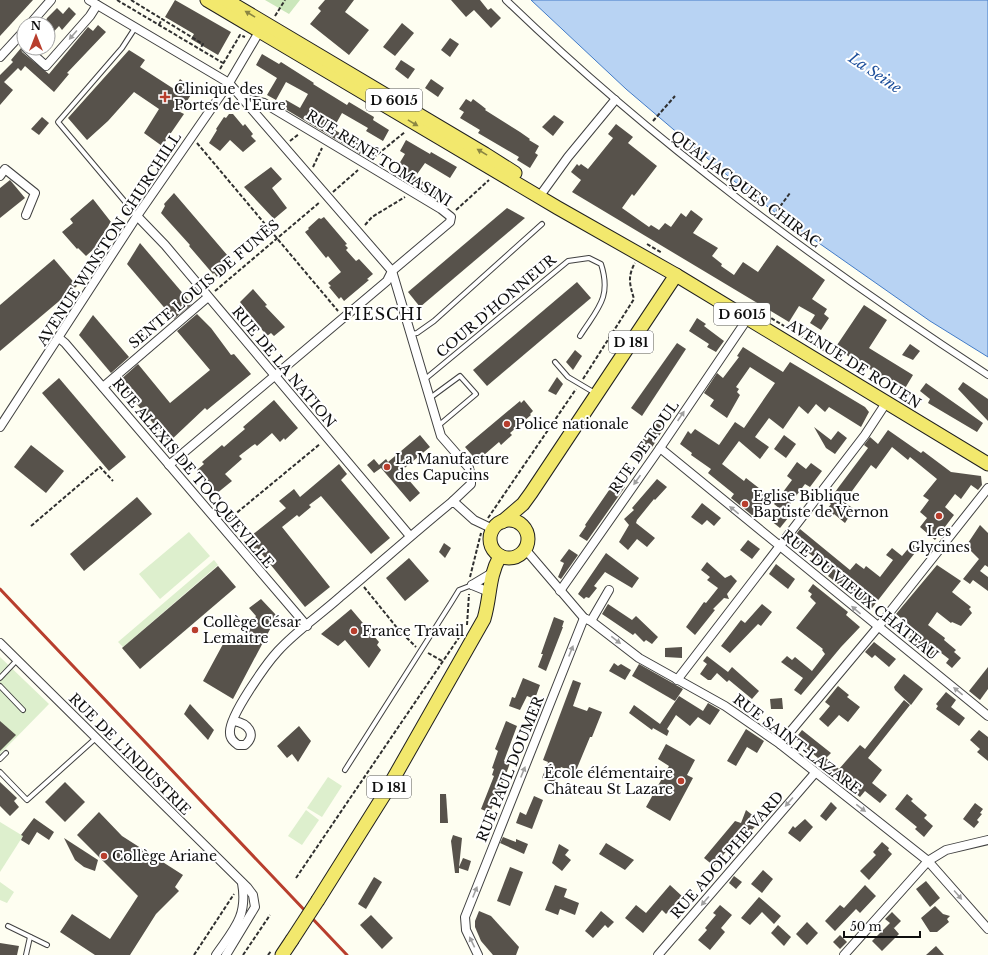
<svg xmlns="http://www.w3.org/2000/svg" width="988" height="955" viewBox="0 0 988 955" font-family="'Libre Baskerville',serif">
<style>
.green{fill:#cbe7bb}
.pitch{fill:#ddefcd}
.water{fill:#b8d3f3;stroke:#427bc7}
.building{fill:#57524b}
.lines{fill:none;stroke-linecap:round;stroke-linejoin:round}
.service-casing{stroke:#414141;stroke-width:6}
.pedestrian-casing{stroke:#414141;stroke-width:8}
.minor-casing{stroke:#414141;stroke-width:10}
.primary-casing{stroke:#1f1f1f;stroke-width:15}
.path{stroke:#303030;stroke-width:2;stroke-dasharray:4 2;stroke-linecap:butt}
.service{stroke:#fff;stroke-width:4}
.pedestrian{stroke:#fff;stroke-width:6}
.minor{stroke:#fff;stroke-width:8}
.primary{stroke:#f2e86d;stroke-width:13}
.rail{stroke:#b83e2d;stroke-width:3}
.primary-bridge-casing{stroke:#1f1f1f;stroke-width:15;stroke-linecap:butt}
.primary-bridge{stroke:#f2e86d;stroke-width:13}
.oneway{fill:#8b8642}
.oneway2{fill:#9f9f9f}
.poi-dot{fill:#b83e2d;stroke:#fff;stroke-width:1.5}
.labels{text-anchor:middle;stroke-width:4;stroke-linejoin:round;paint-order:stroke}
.shield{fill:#fff;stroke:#565656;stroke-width:1}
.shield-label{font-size:13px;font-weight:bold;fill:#0e0e0e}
.poi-label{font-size:14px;fill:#0e0e0e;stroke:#fff;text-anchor:start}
.street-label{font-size:14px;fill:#0e0e0e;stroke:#fff}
.water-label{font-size:15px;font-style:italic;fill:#1d4f9b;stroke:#fff}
.quarter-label{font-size:16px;letter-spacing:1px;fill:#0e0e0e;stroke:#fff}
</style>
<rect width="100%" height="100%" fill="#fefef1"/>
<polygon class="green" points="265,0 300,0 289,14"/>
<g class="pitch">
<polygon points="189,532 210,556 160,599 139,574"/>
<polygon points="214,560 218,565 123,647 118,642"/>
<polygon points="0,657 49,704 0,754"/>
<polygon points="328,777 342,786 322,817 307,808"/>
<polygon points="306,810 319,820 302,845 288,836"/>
<polygon points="0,822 23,836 0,872"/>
<polygon points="0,882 14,892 7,903 0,900"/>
</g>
<polygon class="water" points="531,0 988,0 988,357 930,321 776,213 734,181 626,89"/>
<g class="building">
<polygon points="0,0 33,0 0,36"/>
<polygon points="175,0 231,32 218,55 191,39 194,34 165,17"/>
<polygon points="325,0 354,0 345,12 369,30 349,55 310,24 321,11 318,8"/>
<polygon points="451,0 480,0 488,10 491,8 501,18 491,28 474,10 466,17"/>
<polygon points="69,7 76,14 62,30 59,26 48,38 48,24 45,23 47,18 57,8 63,14"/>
<polygon points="402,23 414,33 395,56 383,47"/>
<polygon points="98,25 106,32 67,73 69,74 54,92 25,66 21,71 18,68 4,82 13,90 0,105 0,75 13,62 11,60 21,48 22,52 49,74 88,27 93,31"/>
<polygon points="450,38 459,44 450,57 441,50"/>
<polygon points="129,50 145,60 140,67 174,89 180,79 194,90 180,112 184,114 162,146 144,133 159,109 134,92 108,121 87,140 68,118"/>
<polygon points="262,54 279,64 281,62 314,83 313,84 347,105 349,102 374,117 373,120 389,130 383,141 366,131 368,128 342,113 333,129 364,147 360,154 282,107 286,100 300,108 308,94 286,82 276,100 267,95 277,78 256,65"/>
<polygon points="401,60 415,69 408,79 395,69"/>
<polygon points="431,79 444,88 438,97 425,88"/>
<polygon points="466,99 471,102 473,99 481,105 486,109 485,110 520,132 530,139 529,140 539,146 535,153 538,155 530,168 517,160 519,157 478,133 480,130 460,118 464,112 459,109"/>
<polygon points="229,114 233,114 243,126 245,124 253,134 251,136 256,141 243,152 230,140 220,151 209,143 217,130 216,129 224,117 226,118"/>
<polygon points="554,115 564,122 553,136 542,127"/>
<polygon points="42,117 49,123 39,135 31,129"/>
<polygon points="616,124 633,137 628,143 657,166 634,196 632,194 622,208 649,227 651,225 659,230 665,223 671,227 681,213 686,217 691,210 703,219 693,233 718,248 712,256 722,264 721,266 734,275 743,262 758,272 777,245 825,280 812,299 827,309 824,314 829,318 821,330 810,323 815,315 799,306 789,322 572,192 581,180 571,172 577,164 579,166 581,164 588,169 613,138 608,134"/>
<polygon points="406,140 430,154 431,152 457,167 450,178 425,163 415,177 445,196 441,203 393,174 405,154 400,151"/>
<polygon points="271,167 282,179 272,188 287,208 274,219 244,187"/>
<polygon points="10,180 25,198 0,218 0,188"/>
<polygon points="174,193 234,263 217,277 214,273 213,274 189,246 190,245 161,213 165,206 164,204"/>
<polygon points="93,199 111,222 96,245 97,246 86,256 78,248 77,249 62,232 73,223 70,219"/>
<polygon points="507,208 525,218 420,307 408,292"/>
<polygon points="324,217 347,244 345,245 348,248 346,250 356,261 359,259 373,274 367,279 369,280 344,301 341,297 339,299 329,287 331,286 328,283 341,272 328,256 326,258 305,232 309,229 308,228 319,218 321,219"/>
<polygon points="140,243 192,304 174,319 127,264"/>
<polygon points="54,259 77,286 0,351 0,305"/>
<polygon points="577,282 591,298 487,386 473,370"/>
<polygon points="253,289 267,305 265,306 285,327 274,336 271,333 267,336 240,302"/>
<polygon points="864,305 887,320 869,348 913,375 904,390 835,348"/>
<polygon points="197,314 211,328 231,355 234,354 251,374 207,410 205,408 169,442 118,382 138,364 170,403 210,370 177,331"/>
<polygon points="93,315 129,357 111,373 79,335"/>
<polygon points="697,318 706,324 704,326 724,341 716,352 707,347 709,344 689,331"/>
<polygon points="677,343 686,349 642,416 631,408"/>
<polygon points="910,344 920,351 913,360 902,355"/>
<polygon points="743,347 783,372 790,362 865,407 869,412 861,427 829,407 825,412 816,404 808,414 799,406 783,429 769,418 755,437 769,447 760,459 739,441 722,464 744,481 746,478 769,496 753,516 731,498 734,494 708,473 711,469 691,455 692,453 680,444 688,431 691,434 695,429 719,445 735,422 744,428 775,383 750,367 736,387 739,389 737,392 740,395 727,418 710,406 714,400 704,393 717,373 723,378 739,357 737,356"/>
<polygon points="575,350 582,356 573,370 566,362"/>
<polygon points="557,377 563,384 556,395 548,391"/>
<polygon points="59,378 126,457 109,471 42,393"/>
<polygon points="963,382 988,399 988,421 958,389"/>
<polygon points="926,383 983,423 977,432 928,403 930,399 920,391"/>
<polygon points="274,400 298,428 285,440 284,438 280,442 272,433 257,446 255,444 252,446 239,456 242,459 225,474 232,481 216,494 197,470 204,464 202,462 222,445 224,447 232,440 245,429 243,427"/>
<polygon points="524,400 533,411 530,414 531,415 510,433 512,435 501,445 499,442 477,461 465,447 520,401 521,403"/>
<polygon points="655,422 664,428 651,449 648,447 640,458 633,454"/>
<polygon points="814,427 831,440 838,431 847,438 835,454 826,448"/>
<polygon points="888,430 921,453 923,451 951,472 981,476 982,485 978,490 971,485 961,499 955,494 945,507 954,515 935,540 920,527 927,518 920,512 929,500 923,496 937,479 910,457 908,460 892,447 876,469 871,465 844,502 854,509 845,523 834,514 832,517 826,511 831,504 828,502 838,488 868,448 864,445 870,437 878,444"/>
<polygon points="420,435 430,447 401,471 420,493 410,502 381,468 374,473 367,465 374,459 379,465 386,459 388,462"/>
<polygon points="784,435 796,444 786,458 774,449"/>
<polygon points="31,445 64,471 46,493 14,467"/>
<polygon points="797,462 806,469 811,463 822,471 810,487 805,484 784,512 774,504 792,480 787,476"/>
<polygon points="339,464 347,474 341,480 390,538 371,554 321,496 309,505 311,507 299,517 297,515 282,527 330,587 305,607 257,548 255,549 247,539 286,508 279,501 294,489 300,497"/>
<polygon points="657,479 667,487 655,500 654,499 637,520 636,523 655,538 647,547 637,539 628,550 619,542 629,525 624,519 634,510 632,508"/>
<polygon points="616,480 625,487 587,541 579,536 586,526 585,525"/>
<polygon points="137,497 152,514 84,571 70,554"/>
<polygon points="702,503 721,518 714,526 707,520 702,525 691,517"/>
<polygon points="778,510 788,518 780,528 770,520"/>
<polygon points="980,525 988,533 988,567 985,565 980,571 988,577 988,591 973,580 970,584 963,579 979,559 966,546"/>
<polygon points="800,529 850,570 856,563 864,569 866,566 880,577 893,560 886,555 892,548 902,556 912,544 918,549 872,608 855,594 853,596 828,576 832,571 792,540"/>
<polygon points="748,540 760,549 752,559 740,550"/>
<polygon points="444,543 451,548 445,558 439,552"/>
<polygon points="569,549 578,555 561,579 558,577 564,563 560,561"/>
<polygon points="606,553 639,578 632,588 605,572 594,586 597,588 589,598 586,597 584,599 578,594"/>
<polygon points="409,558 429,581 405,601 386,578"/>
<polygon points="707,562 725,578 731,575 737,581 727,594 729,599 724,598 713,609 715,610 695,635 686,627 704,602 706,603 718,588 707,580 710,577 701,570"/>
<polygon points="776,564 795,579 788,589 769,574"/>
<polygon points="937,565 961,581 952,592 971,607 969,609 972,613 961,626 952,622 951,623 937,612 928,625 945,638 944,640 956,650 954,652 961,658 952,668 946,663 949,659 936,649 929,658 907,640 915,630 896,614"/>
<polygon points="218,566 236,587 140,669 122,648"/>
<polygon points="813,584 848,612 846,615 860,627 841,647 801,695 794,690 803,678 781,662 787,656 792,660 795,657 812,671 825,654 822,650 823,649 796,628 816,603 810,597 812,594 808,591"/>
<polygon points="261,599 277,616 233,699 203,681 229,633 242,641 256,616 249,608"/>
<polygon points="608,604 632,620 636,616 658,637 652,644 646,640 644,642 635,633 633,635 602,614"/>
<polygon points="762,604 772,612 761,626 758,624 730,653 721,646 741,620 745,623"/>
<polygon points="351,609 379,642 377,645 381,650 369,668 345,640 338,646 321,634"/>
<polygon points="554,617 564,621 562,627 563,627 546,671 538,667 543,654 541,654"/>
<polygon points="874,642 896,659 889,667 875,655 872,658 865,652"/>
<polygon points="682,647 682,658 665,657 665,648"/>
<polygon points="707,656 728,672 732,667 759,691 752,699 729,680 727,682 717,673 711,680 708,680 700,674 707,664 703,661"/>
<polygon points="614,663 618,666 621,664 631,670 625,680 609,671"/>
<polygon points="639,664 683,689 675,701 632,676"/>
<polygon points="988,667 988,689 980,700 969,691"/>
<polygon points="904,674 923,689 911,705 895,690 894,687"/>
<polygon points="523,678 540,685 536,696 534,695 532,698 527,696 520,710 509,706 512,697 515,698"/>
<polygon points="573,680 581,683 573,706 587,711 589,707 602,712 592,737 590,737 575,773 561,767 554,783 542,778 548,762 543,760"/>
<polygon points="838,686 849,695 847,697 860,707 848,722 839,715 828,727 819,719 830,706 825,702"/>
<polygon points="946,692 956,700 951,707 965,718 959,726 936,709 938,706 936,704"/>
<polygon points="679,696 703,711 708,703 720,710 710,725 698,717 690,726 676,715 667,729 669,731 667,736 653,728 652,730 629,713 634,705 660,724"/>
<polygon points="782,698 783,709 771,709 770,699"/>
<polygon points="904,700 910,705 868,758 882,770 872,783 887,795 880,803 865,791 860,797 815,762 818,758 795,739 802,730 831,753 826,758 839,769 860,745 865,749"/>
<polygon points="190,704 214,730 208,740 184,714"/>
<polygon points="0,721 16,735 0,751"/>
<polygon points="506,721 517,726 504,761 510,763 496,802 494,802 490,813 481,809 494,776 492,775 494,769 492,768 498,751 495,749"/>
<polygon points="299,726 311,741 298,762 292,754 287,758 277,746"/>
<polygon points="746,729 764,741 757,753 747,747 736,766 727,761"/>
<polygon points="979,730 988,737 988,761 977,752 980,749 970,740"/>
<polygon points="666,744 695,760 687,775 693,778 670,821 646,807 669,766 658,759"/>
<polygon points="0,782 17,798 14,801 19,807 10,816 0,806"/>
<polygon points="65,782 85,802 65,822 45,802"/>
<polygon points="440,794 446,794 448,823 440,823"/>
<polygon points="907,794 913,799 911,801 927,815 924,818 933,826 924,837 915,829 917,827 895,809"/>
<polygon points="534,796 543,800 532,829 516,823 520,812 526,815"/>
<polygon points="831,802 837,808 826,821 820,816"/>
<polygon points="975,803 983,809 980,813 982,814 977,820 979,822 974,828 963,819"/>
<polygon points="746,810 760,821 743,840 739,836 714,866 704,858 735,821 741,823"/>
<polygon points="99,812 122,836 183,875 175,887 179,891 156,914 130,955 95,955 60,932 72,914 110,939 138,896 77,835"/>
<polygon points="34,818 54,832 49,840 37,832 29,845 21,840 23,836 21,835"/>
<polygon points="805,819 813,827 800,842 788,833 793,826 795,828"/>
<polygon points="453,835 462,838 459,867 463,858 471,861 468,871 459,868 459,873 455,873 451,841"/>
<polygon points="503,837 516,842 516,839 528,844 524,854 500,843"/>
<polygon points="64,838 98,860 95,871 84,867 75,860"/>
<polygon points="882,842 889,848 888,850 892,854 869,880 860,871 876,855 873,852"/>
<polygon points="606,843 634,860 625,870 599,854"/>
<polygon points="559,844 569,850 565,855 571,860 562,871 552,863"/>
<polygon points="510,867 523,872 510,906 497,901"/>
<polygon points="763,870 773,879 762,893 751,884"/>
<polygon points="734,876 742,882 736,889 729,883"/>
<polygon points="374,877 382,882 366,909 358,904"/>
<polygon points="926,881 940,898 930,907 916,889"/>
<polygon points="555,885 567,889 564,897 579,903 575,915 560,909 558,915 545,910"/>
<polygon points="670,885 683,897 666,914 662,910 643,933 625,918 636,905 646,913"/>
<polygon points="865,885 876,896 860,913 856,909 835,931 825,921 840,905 844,908"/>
<polygon points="759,897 781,916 774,924 762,912 750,925 741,918"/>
<polygon points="720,905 732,915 721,928 725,932 710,950 698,940 707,930 705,928 716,915 713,913"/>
<polygon points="935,906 943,914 950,916 947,919 949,922 937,932 930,932 921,918"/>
<polygon points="479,911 491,916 519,947 516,955 493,955 481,941 475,927 475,921"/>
<polygon points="601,911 614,922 608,928 605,925 593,938 585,931"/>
<polygon points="892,912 901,921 894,928 893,927 899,934 882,951 872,941 890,923 885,919"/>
<polygon points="371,915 393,938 382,949 360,925"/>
<polygon points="807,922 818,933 807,945 796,934"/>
<polygon points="778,925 791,937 784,946 771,933"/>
<polygon points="840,935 847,942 840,949 833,942"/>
<polygon points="0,943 19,946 17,955 0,955"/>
<polygon points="936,946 944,955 926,955"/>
</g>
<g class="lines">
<g class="service-casing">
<g id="service">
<polyline points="135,28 122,48 58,122 137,216"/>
<polyline points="411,334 417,333 434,321 542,224"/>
<polyline points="555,362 568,377 595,393"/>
<path d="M 424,380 L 568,261 L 589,258 L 601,264 C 612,298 597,309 580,336"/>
<polyline points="430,398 460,376 476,394 438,426"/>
<polyline points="0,678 17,660"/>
<polyline points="0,686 23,710"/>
<polyline points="0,759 6,753"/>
<polyline points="345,770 451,603 459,590 472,585"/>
<polyline points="0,772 27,800 96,738"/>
<polyline points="8,926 47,945"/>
<polyline points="26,955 30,937"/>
</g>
</g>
<g class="pedestrian-casing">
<path id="pedestrian" d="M 506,0 C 653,142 817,263 988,375"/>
</g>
<g class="minor-casing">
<g id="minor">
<polyline points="89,0 229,83 392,271 441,436 469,468 471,476 471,484 453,501"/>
<polyline points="30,24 51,0"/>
<polyline points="26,48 46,66 90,16 97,5"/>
<polyline points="0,57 24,31"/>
<polyline points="0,176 5,169 35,193 26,215"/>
<polyline points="539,197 568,157 615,100"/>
<polyline points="137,216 165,245 410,536"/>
<polyline points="59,338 65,343 307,626"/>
<polyline points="103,387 208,297"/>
<polyline points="0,427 137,216 229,83 262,27"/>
<polyline points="660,448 988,716"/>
<polyline points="169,465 387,281 392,271 450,222 451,217 441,209 264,103 242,98"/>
<polyline points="525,549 584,618 591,621 639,658 725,706 780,744 928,861 988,929"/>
<polyline points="472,585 492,573"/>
<polyline points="472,585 489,592"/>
<polyline points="560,591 660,448 748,318"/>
<polyline points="591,621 609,590"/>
<polyline points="0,643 247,887 253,895 255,907 226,955"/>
<polyline points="677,680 865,435 886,403"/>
<path d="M 234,721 C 247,723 258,734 245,745 L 238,745 C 234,742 230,739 230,733 C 228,717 267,663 278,651 C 296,631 320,615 340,597 C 378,565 415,532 453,501 L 474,520 L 493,529"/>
<polyline points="780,744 878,627 988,488"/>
<path d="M 216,955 C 234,929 248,916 242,883"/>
<polyline points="478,955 466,930 465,917 584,618"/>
<polyline points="658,955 815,773"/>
<polyline points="844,955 928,861 946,850 988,840"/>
</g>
</g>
<g class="primary-casing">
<g id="primary">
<polyline points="207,0 558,208 676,275 988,464"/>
<polyline points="226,0 485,154 515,173"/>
<circle cx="509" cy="539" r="19"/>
<polyline points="502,522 523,504 531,493 676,275"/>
<path d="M 318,900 L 384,795 L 484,619 C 491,595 488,578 500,556"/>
<polyline points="282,955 292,940"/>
</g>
</g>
<g class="path">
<polyline points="117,0 223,63"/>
<polyline points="131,0 162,19"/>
<polyline points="275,16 285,0"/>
<polyline points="159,25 162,19 203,44 200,49"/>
<polyline points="220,69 240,35 245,37"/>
<polyline points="653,121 675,96"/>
<polyline points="290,141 299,134"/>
<polyline points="197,143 338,311"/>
<polyline points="373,158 405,132"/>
<polyline points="313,167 322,148"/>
<polyline points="333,192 358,170"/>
<polyline points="456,210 489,180"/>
<polyline points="773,216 790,193"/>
<polyline points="365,225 372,217 405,197"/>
<polyline points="647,244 662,253"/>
<polyline points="215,291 320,202"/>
<polyline points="761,312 837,358"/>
<path d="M 583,379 L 634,299 C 630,285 627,277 635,263"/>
<polyline points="488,518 576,389"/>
<polyline points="228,520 320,444"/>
<polyline points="31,526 100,467 113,481"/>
<polyline points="470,577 481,533"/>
<polyline points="364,587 398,629 416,647"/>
<polyline points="467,625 469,594"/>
<polyline points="428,653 442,661"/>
<polyline points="296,878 460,636"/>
<polyline points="194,955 234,894"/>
<polyline points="243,955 270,915"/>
<polyline points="268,955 271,951"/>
</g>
<use href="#service" class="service"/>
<use href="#pedestrian" class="pedestrian"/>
<use href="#minor" class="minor"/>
<use href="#primary" class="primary"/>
<polyline class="rail" points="0,589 347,955"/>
<g class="primary-bridge-casing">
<polyline id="primary-bridge" points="292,940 318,900"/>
</g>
<use href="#primary-bridge" class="primary-bridge"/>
</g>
<defs><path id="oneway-solid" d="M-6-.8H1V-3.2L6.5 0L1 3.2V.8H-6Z"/></defs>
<g class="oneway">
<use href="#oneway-solid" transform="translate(250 14) rotate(-149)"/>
<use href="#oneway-solid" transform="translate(413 123) rotate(31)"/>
<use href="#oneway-solid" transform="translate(482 152) rotate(-149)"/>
</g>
<g class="oneway2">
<use href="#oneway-solid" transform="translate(73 35) rotate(131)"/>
<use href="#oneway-solid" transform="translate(681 416) rotate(-56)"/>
<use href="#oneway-solid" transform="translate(637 480) rotate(125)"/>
<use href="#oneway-solid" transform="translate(734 510) rotate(-141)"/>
<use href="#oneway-solid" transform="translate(856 610) rotate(-140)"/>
<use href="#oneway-solid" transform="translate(616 640) rotate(38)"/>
<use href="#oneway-solid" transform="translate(571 651) rotate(-68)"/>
<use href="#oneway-solid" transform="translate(958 691) rotate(-141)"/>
<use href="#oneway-solid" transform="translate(523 772) rotate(-68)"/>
<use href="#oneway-solid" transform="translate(789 802) rotate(131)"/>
<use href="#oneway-solid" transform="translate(861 808) rotate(38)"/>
<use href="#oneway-solid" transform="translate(475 892) rotate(-68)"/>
<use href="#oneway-solid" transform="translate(958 895) rotate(49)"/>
<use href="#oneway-solid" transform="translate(705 901) rotate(131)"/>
<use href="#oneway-solid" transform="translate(472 942) rotate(-116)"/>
</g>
<g class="poi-dot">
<path d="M163 91h4v4h4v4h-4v4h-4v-4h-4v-4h4z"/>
<circle cx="507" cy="424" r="4"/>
<circle cx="387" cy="467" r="4"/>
<circle cx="745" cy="504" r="4"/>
<circle cx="939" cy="516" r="4"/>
<circle cx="195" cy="630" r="4"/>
<circle cx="354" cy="631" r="4"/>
<circle cx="681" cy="781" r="4"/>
<circle cx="104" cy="856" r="4"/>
</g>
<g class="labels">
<g class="shield">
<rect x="366" y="89" width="56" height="22" rx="3"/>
<rect x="714" y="303" width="56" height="22" rx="3"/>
<rect x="609" y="331" width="44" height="22" rx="3"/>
<rect x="367" y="776" width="44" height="22" rx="3"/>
</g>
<g class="shield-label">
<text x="394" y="105">D 6015</text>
<text x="742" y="319">D 6015</text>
<text x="631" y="347">D 181</text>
<text x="389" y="792">D 181</text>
</g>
<g class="poi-label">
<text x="174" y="94">Clinique des<tspan x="174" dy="16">Portes de l'Eure</tspan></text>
<text x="515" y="429">Police nationale</text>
<text x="395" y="464">La Manufacture<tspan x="395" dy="16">des Capucins</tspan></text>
<text x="753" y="501">Eglise Biblique<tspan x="753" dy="16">Baptiste de Vernon</tspan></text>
<text x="939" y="536" text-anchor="middle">Les<tspan x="939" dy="16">Glycines</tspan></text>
<text x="203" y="627">Collège César<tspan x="203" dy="16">Lemaitre</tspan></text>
<text x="362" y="636">France Travail</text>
<text x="673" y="778" text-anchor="end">École élémentaire<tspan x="673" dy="16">Château St Lazare</tspan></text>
<text x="112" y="861">Collège Ariane</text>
</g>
<g class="street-label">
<text transform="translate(379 158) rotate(32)" y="5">RUE RENÉ TOMASINI</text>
<text transform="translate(746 189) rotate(37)" y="5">QUAI JACQUES CHIRAC</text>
<text transform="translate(109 239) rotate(-57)" y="5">AVENUE WINSTON CHURCHILL</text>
<text transform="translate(204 284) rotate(-40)" y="5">SENTE LOUIS DE FUNÈS</text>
<text transform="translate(496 306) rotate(-40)" y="5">COUR D'HONNEUR</text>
<text transform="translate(854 364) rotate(32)" y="5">AVENUE DE ROUEN</text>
<text transform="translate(284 367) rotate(50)" y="5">RUE DE LA NATION</text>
<text transform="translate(644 447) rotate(-55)" y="5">RUE DE TOUL</text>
<text transform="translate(193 473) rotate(50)" y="5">RUE ALEXIS DE TOCQUEVILLE</text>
<text transform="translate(860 595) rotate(39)" y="5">RUE DU VIEUX CHÂTEAU</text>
<text transform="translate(797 744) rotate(37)" y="5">RUE SAINT-LAZARE</text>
<text transform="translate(130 754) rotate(45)" y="5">RUE DE L'INDUSTRIE</text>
<text transform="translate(510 769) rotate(-68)" y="5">RUE PAUL DOUMER</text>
<text transform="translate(727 855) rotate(-49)" y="5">RUE ADOLPHE VARD</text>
</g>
<g class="water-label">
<text transform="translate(875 73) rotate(34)" y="5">La Seine</text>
</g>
<g class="quarter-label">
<text x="383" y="320">FIESCHI</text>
</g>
</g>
<g transform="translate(36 36)"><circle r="19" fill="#ffffff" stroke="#9f9f9f"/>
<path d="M0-3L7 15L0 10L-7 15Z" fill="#b83e2d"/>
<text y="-6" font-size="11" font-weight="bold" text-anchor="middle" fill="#0e0e0e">N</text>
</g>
<path d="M844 931v6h76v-6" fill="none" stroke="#0e0e0e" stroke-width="2"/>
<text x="850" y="931" font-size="12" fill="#0e0e0e" stroke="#ffffff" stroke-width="3" paint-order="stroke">50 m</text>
</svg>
